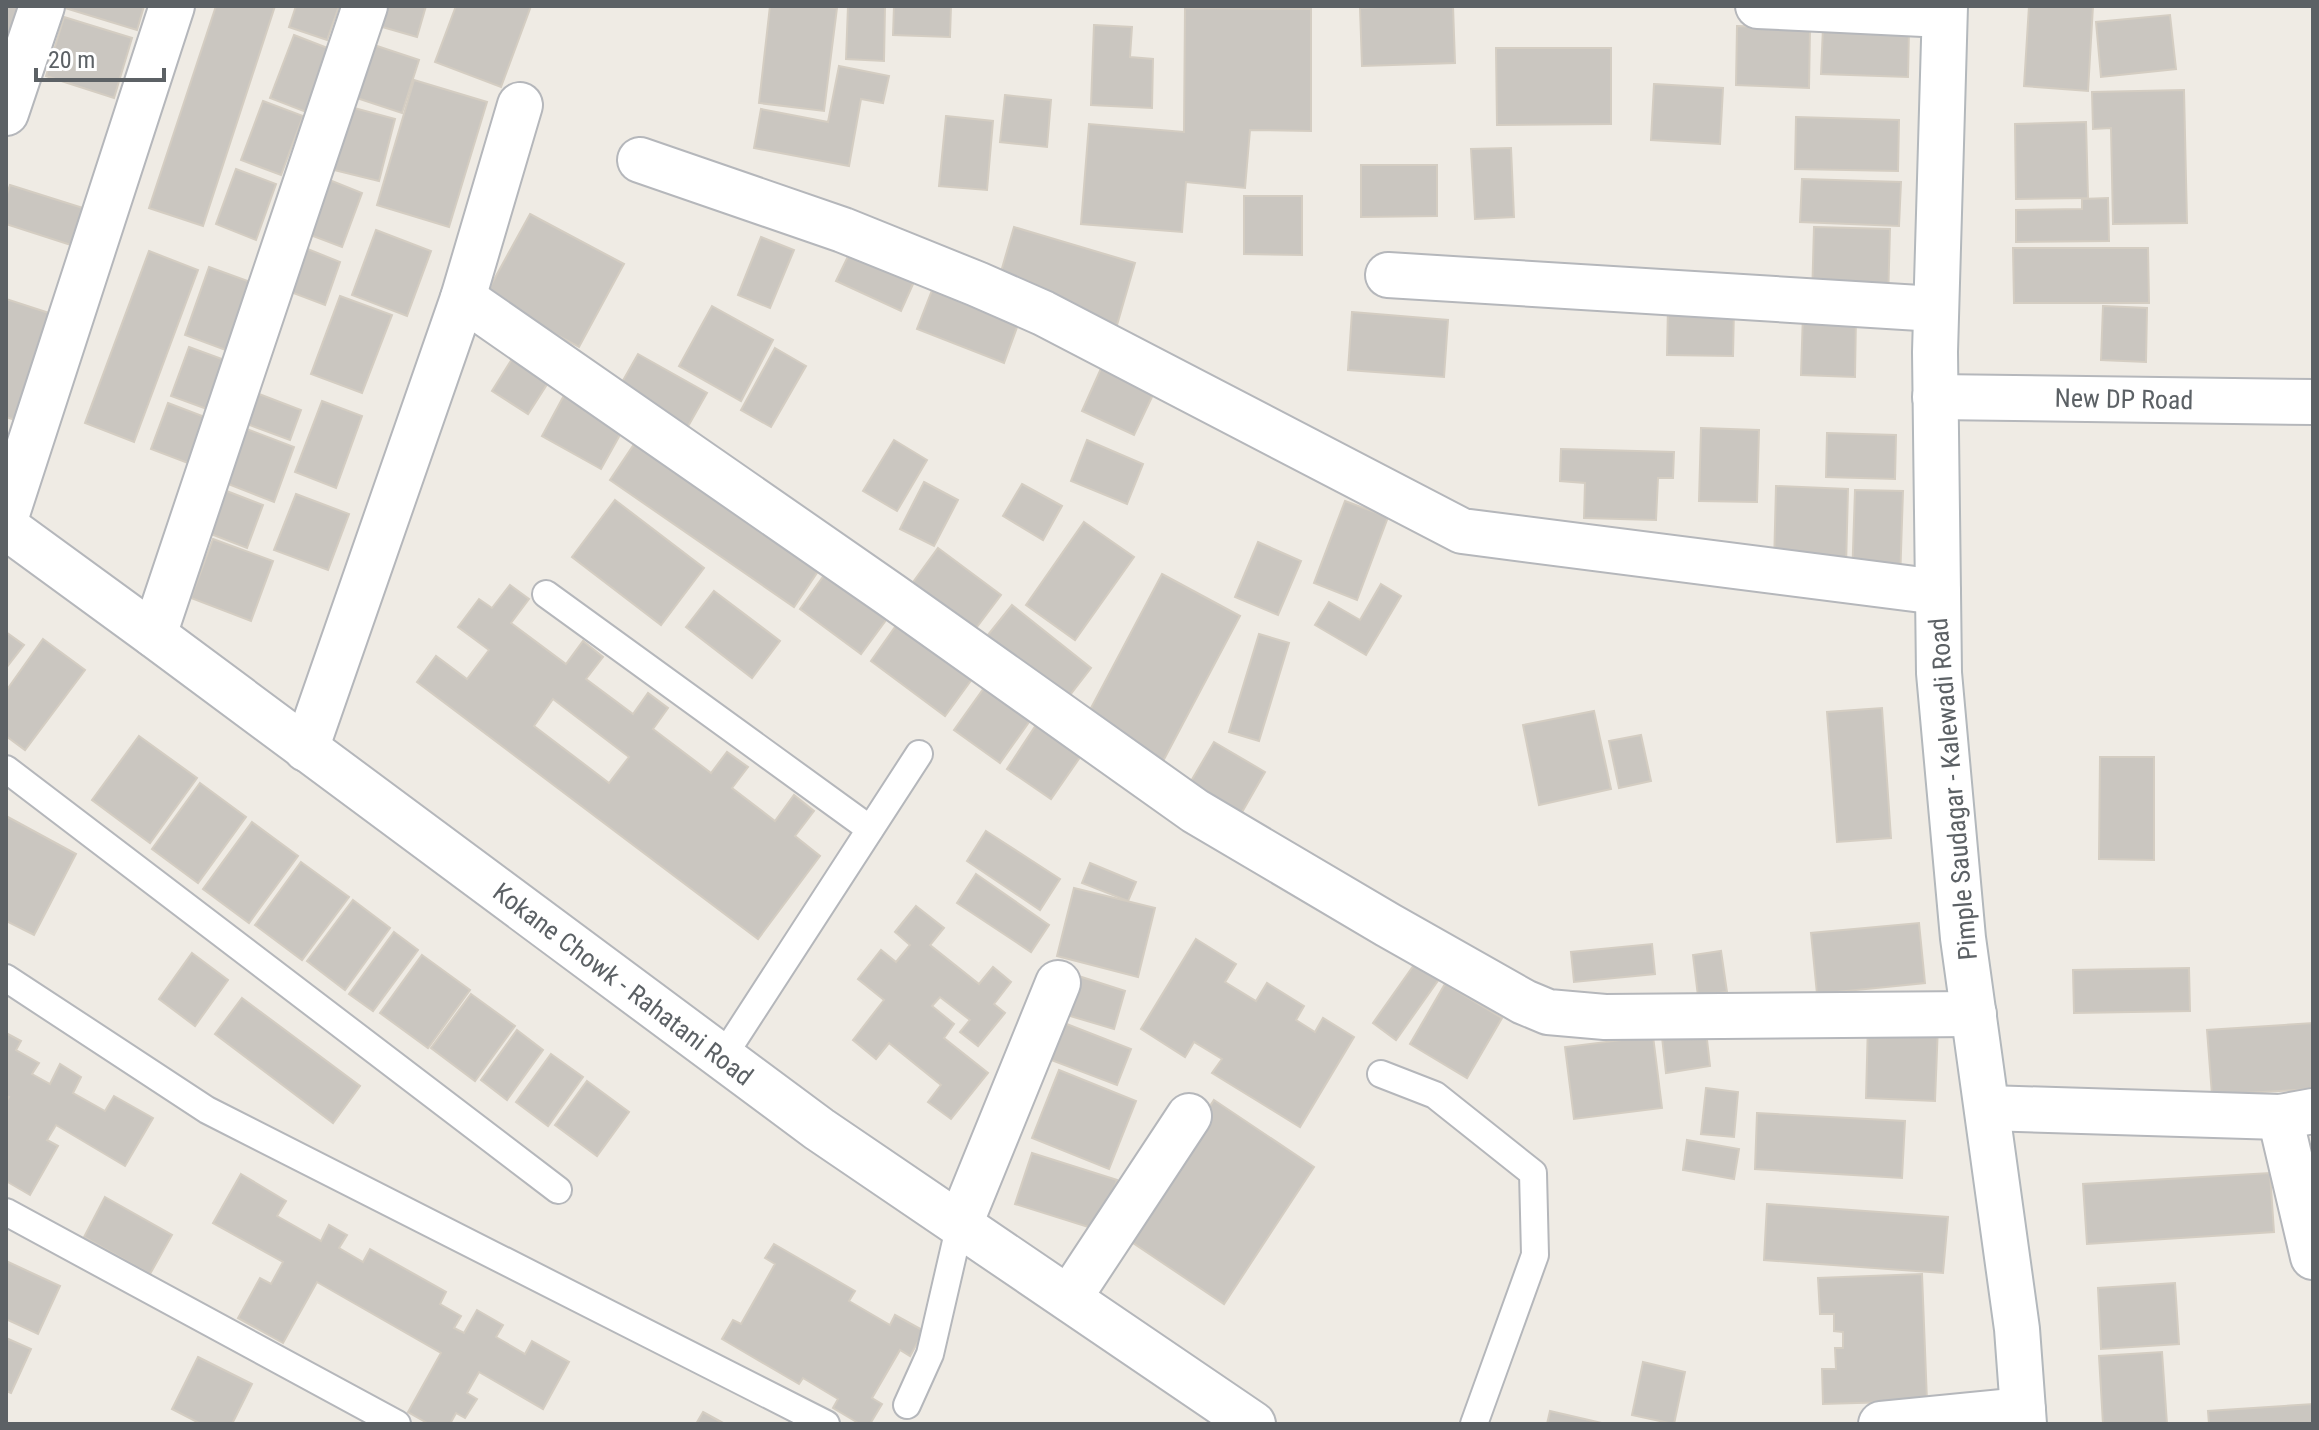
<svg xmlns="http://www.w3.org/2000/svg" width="2319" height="1430" viewBox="0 0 2319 1430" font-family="'Roboto Condensed',sans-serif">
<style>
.building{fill:#cac6c0;stroke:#d4cdc2;stroke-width:2;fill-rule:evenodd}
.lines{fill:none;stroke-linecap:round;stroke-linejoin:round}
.service-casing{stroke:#b5b7bb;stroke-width:30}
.minor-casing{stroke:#b5b7bb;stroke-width:48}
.tertiary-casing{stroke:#b5b7bb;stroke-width:48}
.secondary-casing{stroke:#b3b8bc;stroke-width:48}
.service{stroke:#fff;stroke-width:26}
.minor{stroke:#fff;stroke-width:44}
.tertiary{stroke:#fff;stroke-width:44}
.secondary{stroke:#fff;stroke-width:44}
.labels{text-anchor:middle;stroke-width:6;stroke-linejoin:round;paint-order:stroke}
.street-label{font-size:26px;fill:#5c6165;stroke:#fff}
</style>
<rect width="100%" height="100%" fill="#efebe4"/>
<g class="building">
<polygon points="6,6 25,6 15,37 6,34"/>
<polygon points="65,6 144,6 137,30 65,8"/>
<polygon points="216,6 275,6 203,226 149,208"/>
<polygon points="296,6 339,6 327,40 289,27"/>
<polygon points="377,6 426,6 417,37 372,24"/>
<polygon points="456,6 531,6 501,87 435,62"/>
<polygon points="770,6 820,6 837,8 824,111 759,103"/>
<polygon points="848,6 885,6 884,61 846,59"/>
<polygon points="894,6 951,6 950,37 893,35"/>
<polygon points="1399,6 1453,6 1455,63 1362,66 1360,8"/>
<polygon points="2029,6 2093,6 2088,91 2024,86"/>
<polygon points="1185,8 1311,9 1311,131 1250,130 1245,188 1186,182 1182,232 1081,224 1089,124 1184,132"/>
<polygon points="2170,15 2176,69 2101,77 2096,22"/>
<polygon points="64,17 132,38 114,98 46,76"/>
<polygon points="1094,25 1132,27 1130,57 1153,59 1152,108 1091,105"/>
<polygon points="1737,26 1810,28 1809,88 1736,85"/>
<polygon points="1823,27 1909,30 1908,77 1821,74"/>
<polygon points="294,35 338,52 314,115 270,98"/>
<polygon points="371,44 419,60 402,113 354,97"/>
<polygon points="1496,48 1611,48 1611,124 1497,125"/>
<polygon points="839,66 889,76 883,103 861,99 849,166 754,148 761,109 828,122"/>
<polygon points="414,80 487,102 449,227 377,205"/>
<polygon points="1654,84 1723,88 1720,144 1651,140"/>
<polygon points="2184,90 2187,223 2113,224 2111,128 2093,129 2092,92"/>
<polygon points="1005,95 1051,100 1047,147 1000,142"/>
<polygon points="263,101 303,116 281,175 241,160"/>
<polygon points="343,105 395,119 379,181 326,168"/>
<polygon points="946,116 993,121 987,190 939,186"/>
<polygon points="1796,117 1899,120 1898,171 1795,169"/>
<polygon points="2086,122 2088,198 2016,199 2015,124"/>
<polygon points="1511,148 1514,217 1475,219 1471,149"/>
<polygon points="1361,165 1437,165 1437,216 1361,217"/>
<polygon points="236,169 276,184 256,240 216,224"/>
<polygon points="317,175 362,193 342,247 297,230"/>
<polygon points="1802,179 1901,182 1899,226 1800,222"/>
<polygon points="10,185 89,210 77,247 6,224 6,197"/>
<polygon points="1244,196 1302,196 1302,255 1244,254"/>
<polygon points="2108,198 2109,241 2016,242 2016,210 2082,209 2082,199"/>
<polygon points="530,214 624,264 579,347 485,296"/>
<polygon points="1014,227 1135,263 1117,325 996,289"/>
<polygon points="1814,227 1890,229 1888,301 1812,299"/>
<polygon points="376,230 431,251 407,316 352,295"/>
<polygon points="761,237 794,250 770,308 738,295"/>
<polygon points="855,242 918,273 901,311 836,281"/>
<polygon points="305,248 340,262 325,305 288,291"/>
<polygon points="2013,248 2148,248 2149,303 2014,303"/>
<polygon points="149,251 198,270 134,442 85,423"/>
<polygon points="209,267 256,284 231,352 185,335"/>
<polygon points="938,275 1024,308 1004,363 917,329"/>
<polygon points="340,296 392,315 362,393 311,374"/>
<polygon points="6,299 52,314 18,421 6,417"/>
<polygon points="712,306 773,340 741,401 679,366"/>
<polygon points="1668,306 1734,308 1733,356 1667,355"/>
<polygon points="2103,306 2147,308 2146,362 2101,360"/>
<polygon points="1352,312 1448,320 1444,377 1348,370"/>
<polygon points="1803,313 1856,315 1855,377 1801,375"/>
<polygon points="189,347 233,363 215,412 171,396"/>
<polygon points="775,348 806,366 771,427 741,410"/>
<polygon points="517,351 553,375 528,414 492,391"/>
<polygon points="638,354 707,393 686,430 617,391"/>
<polygon points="1107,355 1160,380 1134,435 1082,411"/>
<polygon points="567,390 626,424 601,469 542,436"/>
<polygon points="259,394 301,410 290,440 247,424"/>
<polygon points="322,401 362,416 336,488 295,472"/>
<polygon points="168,403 218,422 201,468 151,449"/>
<polygon points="244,428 294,447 274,502 223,482"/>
<polygon points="645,428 829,555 794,607 610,480"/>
<polygon points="1701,428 1759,430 1757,502 1699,501"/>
<polygon points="1827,433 1896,435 1895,479 1826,477"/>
<polygon points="894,440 927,460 897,511 863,491"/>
<polygon points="1087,440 1143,464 1127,504 1071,481"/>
<polygon points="1561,449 1674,452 1673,478 1658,478 1656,520 1584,518 1585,483 1560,481"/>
<polygon points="924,482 958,500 934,546 900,529"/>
<polygon points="1022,484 1062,506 1043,540 1003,516"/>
<polygon points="1776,486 1848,489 1846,567 1774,565"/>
<polygon points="224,490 263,505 247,548 208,533"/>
<polygon points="1855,490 1903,491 1900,582 1852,580"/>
<polygon points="296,494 349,514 328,570 274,550"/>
<polygon points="615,500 704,568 661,625 572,557"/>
<polygon points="1345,501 1388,517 1357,600 1314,583"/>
<polygon points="1084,522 1134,557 1075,640 1026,605"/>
<polygon points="213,539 273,561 251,621 191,598"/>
<polygon points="1258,542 1301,561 1278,615 1235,597"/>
<polygon points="938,548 1001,595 970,636 908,589"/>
<polygon points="830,567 892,612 861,654 800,609"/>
<polygon points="1162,574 1240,616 1161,765 1083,723"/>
<polygon points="1381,584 1401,596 1366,655 1315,625 1329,602 1360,620"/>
<path d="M 510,585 L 529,599 L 511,623 L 566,664 L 583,641 L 603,657 L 586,679 L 633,714 L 648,693 L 668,708 L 653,729 L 711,773 L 727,752 L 748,767 L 732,788 L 775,821 L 794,795 L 814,811 L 795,836 L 820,856 L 758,939 L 417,682 L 436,656 L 467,679 L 489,650 L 458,627 L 479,599 L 492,608 ZM 553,699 L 629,757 L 609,783 L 534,726 Z"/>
<polygon points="714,591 780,641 752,678 686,627"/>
<polygon points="1012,605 1091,668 1063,704 983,641"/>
<polygon points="900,620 975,675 945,716 871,661"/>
<polygon points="6,632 24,645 6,668"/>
<polygon points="1259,634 1289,643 1259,741 1229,732"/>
<polygon points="43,639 85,670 25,750 6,736 6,691"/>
<polygon points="989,681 1034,715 1000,763 954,730"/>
<polygon points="1882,708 1891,838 1837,842 1827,712"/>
<polygon points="1594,711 1611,789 1539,805 1523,725"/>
<polygon points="1038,722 1083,753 1051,799 1007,769"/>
<polygon points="1641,735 1651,781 1619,788 1609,741"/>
<polygon points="139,736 197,778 150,843 92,800"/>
<polygon points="1214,742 1265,772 1238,819 1187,788"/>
<polygon points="2100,757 2154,757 2154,860 2099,859"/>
<polygon points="200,783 246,817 198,883 152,849"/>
<polygon points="6,816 76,854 34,935 6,921"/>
<polygon points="252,822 298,856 249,923 203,889"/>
<polygon points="986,831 1060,879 1040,910 967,861"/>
<polygon points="301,862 349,897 302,960 255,925"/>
<polygon points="1090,863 1136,882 1128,901 1082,883"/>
<polygon points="976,874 1049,925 1031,952 957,903"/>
<polygon points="1074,888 1155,908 1138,977 1057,956"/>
<polygon points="353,900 390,928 345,990 307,961"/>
<polygon points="916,906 944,928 930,945 979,984 993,967 1011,982 994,1004 1005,1013 978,1046 960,1032 970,1020 940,997 932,1006 954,1024 944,1038 988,1073 951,1119 928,1102 941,1085 889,1043 876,1059 853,1040 884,1000 858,979 881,950 896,962 910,945 895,932"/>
<polygon points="1919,923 1925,983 1817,994 1811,933"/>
<polygon points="394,932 418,950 373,1011 349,994"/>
<polygon points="1196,939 1236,964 1225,982 1256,1001 1267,983 1304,1006 1296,1020 1315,1032 1323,1018 1354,1037 1300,1127 1212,1073 1222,1059 1194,1042 1185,1057 1141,1029"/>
<polygon points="1652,944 1655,974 1574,982 1571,952"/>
<polygon points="1721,951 1727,992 1698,996 1693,955"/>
<polygon points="192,953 228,980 195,1026 159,999"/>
<polygon points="422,955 470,990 428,1048 380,1013"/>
<polygon points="1419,958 1442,975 1396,1040 1373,1023"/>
<polygon points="2189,968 2190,1011 2074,1013 2073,970"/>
<polygon points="1063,971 1125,991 1114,1029 1050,1010"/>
<polygon points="1445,984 1502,1018 1467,1078 1410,1044"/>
<polygon points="471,994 515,1026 475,1081 431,1048"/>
<polygon points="242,998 360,1086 333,1123 215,1034"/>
<polygon points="1064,1023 1131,1049 1117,1085 1051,1060"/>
<polygon points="1868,1023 1938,1025 1935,1101 1866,1098"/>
<polygon points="2313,1023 2313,1089 2212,1095 2207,1030"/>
<polygon points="517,1030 543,1050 507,1100 481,1080"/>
<polygon points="1706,1031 1710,1066 1666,1073 1662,1037"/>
<polygon points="6,1033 21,1041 16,1050 39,1063 32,1074 50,1084 60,1064 81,1077 73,1093 105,1111 114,1096 153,1118 125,1166 56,1125 47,1140 58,1146 30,1195 6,1181 6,1102 9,1097 6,1096"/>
<polygon points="1653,1036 1662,1108 1574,1119 1565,1047"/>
<polygon points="551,1054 583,1077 548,1126 516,1102"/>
<polygon points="1059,1070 1136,1101 1109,1169 1032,1138"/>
<polygon points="587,1081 629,1112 597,1156 555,1125"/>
<polygon points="1706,1088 1738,1092 1734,1137 1701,1134"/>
<polygon points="1214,1100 1314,1167 1224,1304 1124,1237"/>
<polygon points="1757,1113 1905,1121 1902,1178 1755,1169"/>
<polygon points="1687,1140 1739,1149 1734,1179 1683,1170"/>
<polygon points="1032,1153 1117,1180 1101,1231 1015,1204"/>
<polygon points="2270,1173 2274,1232 2087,1244 2083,1184"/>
<polygon points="241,1174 286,1201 277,1216 321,1241 329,1225 347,1235 339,1248 363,1262 370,1249 446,1292 440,1304 461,1316 454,1328 464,1333 477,1310 503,1325 496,1337 525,1354 532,1341 569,1362 543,1409 479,1372 467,1393 477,1399 465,1418 456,1413 450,1424 429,1424 408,1412 441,1353 317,1282 283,1343 238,1318 260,1278 271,1284 283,1262 213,1223"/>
<polygon points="105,1197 172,1235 150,1274 84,1237"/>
<polygon points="1767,1204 1948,1217 1943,1273 1764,1260"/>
<polygon points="774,1244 855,1291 849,1301 890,1325 895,1315 924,1331 910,1356 900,1350 872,1398 882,1404 870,1424 860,1424 833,1408 838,1399 803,1378 799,1384 722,1339 733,1320 741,1324 775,1264 765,1258"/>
<polygon points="6,1261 60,1286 38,1334 6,1319"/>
<polygon points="1922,1274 1927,1401 1823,1404 1822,1369 1836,1369 1835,1348 1843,1348 1843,1332 1834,1331 1834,1314 1820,1314 1818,1278"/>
<polygon points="2175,1283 2179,1344 2101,1349 2098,1288"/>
<polygon points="6,1338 31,1349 11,1393 6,1391"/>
<polygon points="2162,1352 2167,1424 2103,1424 2099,1356"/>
<polygon points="198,1357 252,1384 232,1424 201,1424 172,1409"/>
<polygon points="1643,1362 1685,1372 1674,1424 1632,1415"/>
<polygon points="2313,1404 2313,1424 2209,1424 2208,1411"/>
<polygon points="1550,1411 1606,1424 1547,1424"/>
<polygon points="703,1412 725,1424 696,1424"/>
</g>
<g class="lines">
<g class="service-casing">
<g id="service">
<polyline points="546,594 870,829"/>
<polyline points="6,769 558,1190"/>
<polyline points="6,978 207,1110 826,1424"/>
<polyline points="722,1058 919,754"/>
<polyline points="1381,1074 1435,1095 1533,1173 1535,1255 1474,1424"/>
<polyline points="6,1212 397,1424"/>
<polyline points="907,1405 930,1354 960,1224"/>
</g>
</g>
<g class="minor-casing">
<g id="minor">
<polyline points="1758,6 1944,15"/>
<polyline points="6,113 42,6"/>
<polyline points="640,160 843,230 977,284 1043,313 1462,531 1938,592"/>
<polyline points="1388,275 1936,309"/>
<polyline points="463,298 891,595 1195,811 1388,925 1524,1002 1548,1012 1605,1017 1974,1014"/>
<polyline points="1935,397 2313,402"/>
<polyline points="6,517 172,6"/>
<polyline points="154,635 365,6"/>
<polyline points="306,749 463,298 520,105"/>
<polyline points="1987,1108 2280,1117 2313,1111"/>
<polyline points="2280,1117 2313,1257"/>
<polyline points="960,1224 1058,983"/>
<polyline points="1069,1298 1189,1116"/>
<polyline points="1881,1424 2023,1410"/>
</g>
</g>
<g class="tertiary-casing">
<polyline id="tertiary" points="6,527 154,635 819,1129 1253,1424"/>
</g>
<g class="secondary-casing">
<polyline id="secondary" points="1945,6 1935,352 1939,673 1963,938 2017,1329 2024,1424"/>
</g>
<use href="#service" class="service"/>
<use href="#minor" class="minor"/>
<use href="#tertiary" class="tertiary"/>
<use href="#secondary" class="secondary"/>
</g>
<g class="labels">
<g class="street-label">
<text transform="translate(2124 399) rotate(1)" y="9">New DP Road</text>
<text transform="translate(1953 789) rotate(-95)" y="9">Pimple Saudagar - Kalewadi Road</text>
<text transform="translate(623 984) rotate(37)" y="9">Kokane Chowk - Rahatani Road</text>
</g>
</g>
<rect width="2319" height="1430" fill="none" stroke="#5c6165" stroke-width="16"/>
<path d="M36 68v12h128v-12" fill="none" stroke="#5c6165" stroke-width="4"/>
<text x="48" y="68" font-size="24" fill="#5c6165" stroke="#ffffff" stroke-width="6" paint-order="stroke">20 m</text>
</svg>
